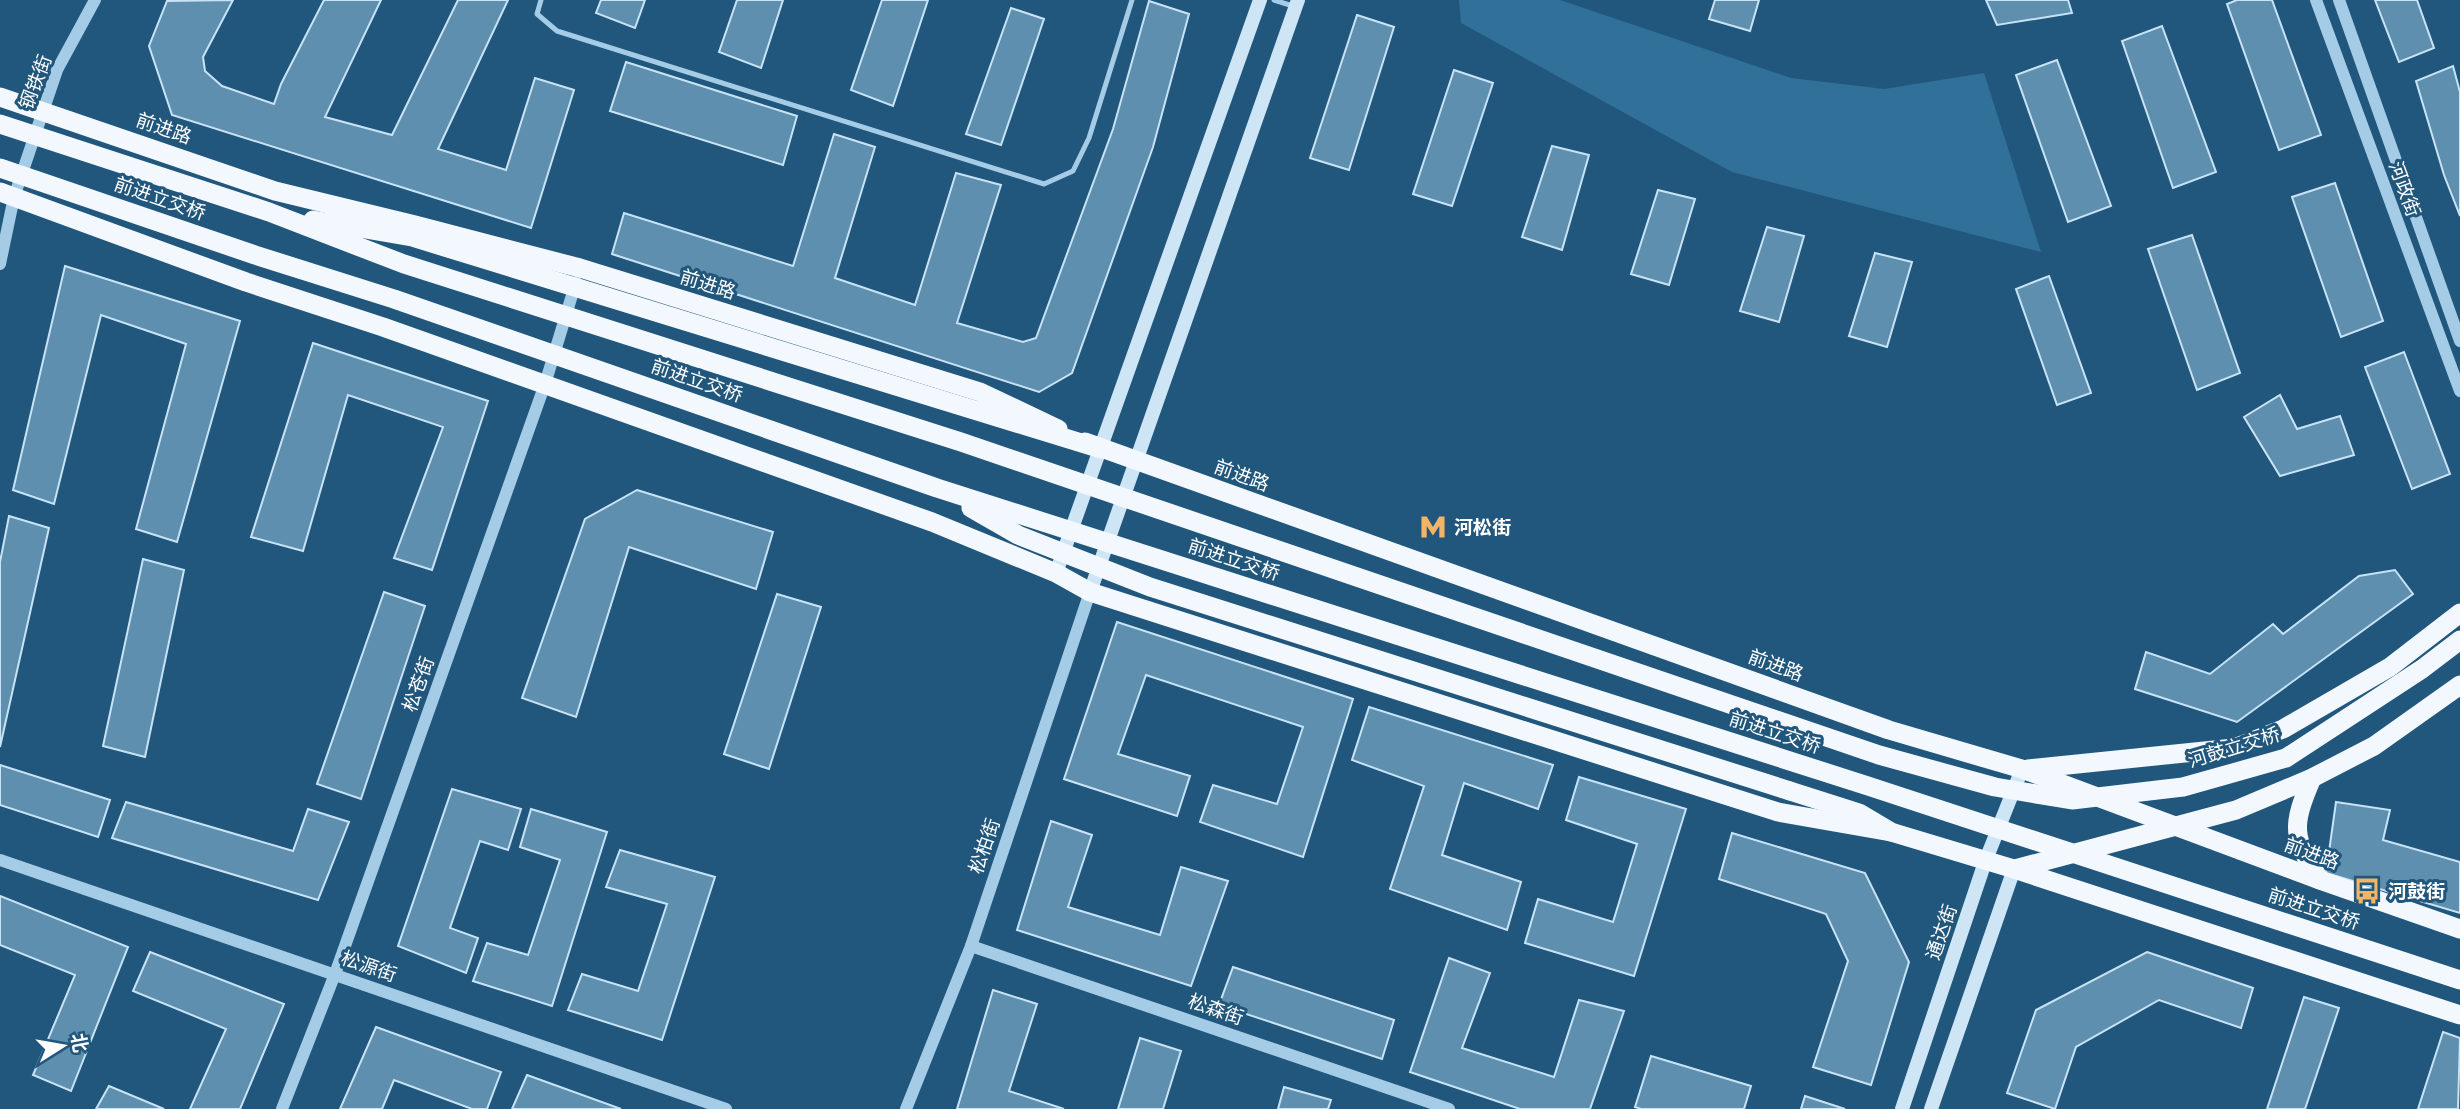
<svg xmlns="http://www.w3.org/2000/svg" width="2460" height="1109" viewBox="0 0 2460 1109" font-family="Mulish,'Noto Sans SC',sans-serif">
<style>
.green{fill:#317098}
.building{fill:#5e8faf;stroke:#c7e3f5;stroke-width:2}
.lines{fill:none;stroke-linecap:round;stroke-linejoin:round}
.service{stroke:#a4cce6;stroke-width:5}
.tertiary{stroke:#a4cce6;stroke-width:12}
.secondary{stroke:#cee5f5;stroke-width:14}
.trunk{stroke:#f2f8fe;stroke-width:19}
.trunk-bridge{stroke:#f2f8fe;stroke-width:19}
.labels{text-anchor:middle;stroke-width:6;stroke-linejoin:round;paint-order:stroke}
.street-label{font-size:19px;fill:#fff;stroke:#21577c}
.poi-label{font-size:19px;font-weight:bold;fill:#fff;stroke:#21577c;text-anchor:start}
</style>
<rect width="100%" height="100%" fill="#21577c"/>
<polygon class="green" points="1459,0 1560,0 1791,78 1884,89 1984,73 2041,252 1732,172 1461,23"/>
<g class="building">
<polygon points="233,0 203,57 205,71 222,86 274,104 281,84 324,0 381,0 325,117 392,135 458,0 508,0 438,149 506,170 535,78 574,90 531,228 172,115 149,46 167,1"/>
<polygon points="601,0 645,0 635,28 596,13"/>
<polygon points="737,0 783,0 761,68 719,52"/>
<polygon points="882,0 928,0 893,106 851,90"/>
<polygon points="1715,0 1759,0 1750,31 1709,19"/>
<polygon points="1986,0 2068,0 2072,13 1997,25"/>
<polygon points="2237,0 2272,0 2321,135 2279,150 2227,4"/>
<polygon points="2375,0 2417,0 2434,48 2399,62"/>
<polygon points="1149,1 1189,14 1153,147 1072,373 1039,392 612,254 624,213 793,266 834,134 875,147 835,278 915,305 956,173 1001,185 957,323 1023,342 1036,338 1113,129"/>
<polygon points="1011,8 1044,19 1001,145 966,134"/>
<polygon points="1357,15 1394,27 1349,170 1310,158"/>
<polygon points="2162,26 2216,172 2173,188 2122,41"/>
<polygon points="2057,60 2111,206 2068,222 2016,75"/>
<polygon points="626,62 797,116 783,165 610,111"/>
<polygon points="2453,66 2460,92 2460,216 2444,175 2416,81"/>
<polygon points="1454,70 1493,83 1452,206 1413,194"/>
<polygon points="1552,146 1589,155 1562,250 1522,237"/>
<polygon points="2335,183 2383,321 2341,337 2292,197"/>
<polygon points="1658,190 1695,199 1669,285 1631,274"/>
<polygon points="1767,227 1804,236 1779,322 1740,311"/>
<polygon points="2192,235 2240,373 2197,390 2148,249"/>
<polygon points="1875,253 1912,262 1887,347 1849,336"/>
<polygon points="65,266 240,321 177,542 136,529 186,344 101,315 54,504 13,490"/>
<polygon points="2049,276 2091,393 2057,405 2016,289"/>
<polygon points="313,343 488,401 432,570 394,558 443,427 348,395 303,551 251,537"/>
<polygon points="2404,352 2450,474 2412,489 2365,367"/>
<polygon points="2280,395 2297,429 2340,416 2354,455 2280,476 2244,417"/>
<polygon points="637,490 773,532 756,589 629,547 576,717 522,698 585,519"/>
<polygon points="9,516 49,528 0,747 0,562"/>
<polygon points="143,559 184,570 145,757 103,746"/>
<polygon points="2395,570 2413,594 2237,722 2135,689 2146,652 2210,674 2273,624 2283,634 2359,576"/>
<polygon points="384,592 425,606 361,799 317,784"/>
<polygon points="777,594 821,607 769,769 724,754"/>
<polygon points="1117,622 1353,699 1303,857 1200,822 1213,785 1277,804 1303,727 1146,675 1118,754 1190,776 1177,816 1064,779"/>
<polygon points="1369,707 1553,765 1538,809 1464,783 1442,855 1521,882 1507,930 1390,889 1424,786 1352,760"/>
<polygon points="0,765 110,800 98,837 0,805"/>
<polygon points="1579,777 1686,809 1634,976 1525,943 1538,899 1613,922 1637,844 1566,820"/>
<polygon points="452,789 521,809 508,850 480,841 450,928 478,938 466,973 398,946"/>
<polygon points="126,802 293,851 308,809 349,822 318,900 112,838"/>
<polygon points="2336,802 2390,810 2383,840 2460,862 2460,913 2326,873"/>
<polygon points="531,809 607,832 552,1006 473,981 487,943 528,955 560,860 520,847"/>
<polygon points="1051,821 1092,835 1068,907 1160,935 1181,867 1228,881 1191,986 1017,930"/>
<polygon points="1732,833 1865,873 1909,962 1871,1085 1813,1067 1848,961 1826,914 1719,879"/>
<polygon points="620,850 715,877 662,1040 568,1010 582,974 638,991 667,904 606,887"/>
<polygon points="0,896 128,947 71,1091 33,1075 75,975 0,945"/>
<polygon points="150,952 284,1004 240,1109 190,1109 226,1029 133,991"/>
<polygon points="2147,952 2253,988 2241,1028 2159,1000 2076,1047 2055,1109 2007,1093 2036,1010"/>
<polygon points="1449,958 1490,973 1462,1048 1554,1077 1579,1000 1624,1011 1590,1109 1520,1109 1410,1072"/>
<polygon points="1233,967 1394,1020 1382,1059 1219,1005"/>
<polygon points="993,990 1037,1004 1009,1091 1064,1109 957,1109"/>
<polygon points="2304,997 2339,1008 2305,1109 2267,1109"/>
<polygon points="376,1027 501,1072 487,1109 472,1109 394,1080 382,1109 340,1109"/>
<polygon points="2443,1032 2460,1038 2458,1109 2418,1109"/>
<polygon points="1140,1038 1181,1051 1163,1109 1118,1109"/>
<polygon points="1651,1056 1751,1086 1744,1109 1641,1109 1635,1107"/>
<polygon points="527,1075 621,1109 512,1109"/>
<polygon points="109,1086 164,1109 96,1109"/>
<polygon points="1284,1087 1331,1100 1328,1109 1278,1109"/>
<polygon points="1805,1096 1845,1109 1801,1109"/>
</g>
<g class="lines">
<g class="service">
<polyline points="541,0 537,14 557,31 1044,184 1073,171 1089,138 1132,0"/>
<polyline points="1274,0 1293,6"/>
</g>
<g class="tertiary">
<polyline points="2316,0 2460,391"/>
<polyline points="2339,0 2460,341"/>
<polyline points="0,264 14,197 57,70 95,0"/>
<polyline points="0,860 726,1109"/>
<polyline points="971,946 1449,1109"/>
<polyline points="282,1109 335,974 545,384 576,282"/>
<polyline points="906,1109 971,946 1090,592"/>
</g>
<g class="secondary">
<polyline points="1056,573 1260,0"/>
<polyline points="1090,592 1298,0"/>
<polyline points="1902,1109 1985,862 2022,769"/>
<polyline points="1931,1109 2014,869"/>
</g>
<g class="trunk">
<polyline points="0,97 275,191 415,225 580,268 980,392 1058,429"/>
<polyline points="0,192 246,282 383,327 932,522 1056,573 1090,592 1778,812 1891,832"/>
<polyline points="1085,442 1889,730 2022,769 2320,880 2460,929"/>
<polyline points="2028,769 2234,748 2283,729 2390,667 2460,613"/>
<path d="M 2312,778 C 2291,827 2292,837 2320,880"/>
<polyline points="1790,791 1859,813 1891,832 2014,869 2460,1015"/>
<polyline points="2015,869 2236,810 2312,778 2374,746 2460,685"/>
</g>
<g class="trunk-bridge">
<polyline points="0,124 269,212 404,264 961,442 1879,755 1995,787 2072,800 2183,787 2286,758 2422,669 2460,640"/>
<polyline points="0,168 255,255 394,299 937,488 1868,786 2460,980"/>
<polyline points="313,220 412,237 1101,449"/>
<polyline points="971,508 1018,535 1150,587 1790,791"/>
</g>
</g>
<defs>
<g id="metro-bare" transform="scale(2.1)"><path d="M-5.5 5V-5H-3L0 0L3-5H5.5V5H3V-.5L0 4L-3-.5V5Z" fill="#f3b465" stroke="#21577c" stroke-width="2.5" paint-order="stroke"/></g>
<g id="bus-bare" transform="scale(2.1)"><path d="M-5-6H5V4H4V6H2V4H-2V6H-4V4H-5ZM-3.5-4V0h7V-4ZM-3.5 1.2v1.5H-2V1.2ZM2 1.2v1.5H3.5V1.2Z" fill="#f3b465" stroke="#21577c" stroke-width="2.5" paint-order="stroke"/></g>
</defs>
<g fill-rule="evenodd">
<use href="#metro-bare" x="1433" y="527"/>
<use href="#bus-bare" x="2367" y="891"/>
</g>
<g class="labels">
<g class="street-label">
<text transform="translate(35 82) rotate(-69)" y="7">钢铁街</text>
<text transform="translate(164 128) rotate(19)" y="7">前进路</text>
<text transform="translate(2405 189) rotate(70)" y="7">河政街</text>
<text transform="translate(160 198) rotate(19)" y="7">前进立交桥</text>
<text transform="translate(708 284) rotate(17)" y="7">前进路</text>
<text transform="translate(697 380) rotate(19)" y="7">前进立交桥</text>
<text transform="translate(1242 475) rotate(20)" y="7">前进路</text>
<text transform="translate(1234 559) rotate(18)" y="7">前进立交桥</text>
<text transform="translate(1776 665) rotate(20)" y="7">前进路</text>
<text transform="translate(418 684) rotate(-70)" y="7">松苍街</text>
<text transform="translate(1775 732) rotate(18)" y="7">前进立交桥</text>
<text transform="translate(2234 747) rotate(-17)" y="7">河鼓立交桥</text>
<text transform="translate(984 846) rotate(-71)" y="7">松柏街</text>
<text transform="translate(2312 853) rotate(20)" y="7">前进路</text>
<text transform="translate(2314 908) rotate(18)" y="7">前进立交桥</text>
<text transform="translate(1941 932) rotate(-71)" y="7">通达街</text>
<text transform="translate(369 966) rotate(19)" y="7">松源街</text>
<text transform="translate(1216 1009) rotate(19)" y="7">松森街</text>
</g>
<g class="poi-label">
<text x="1454" y="534">河松街</text>
<text x="2388" y="898">河鼓街</text>
</g>
</g>
<g transform="translate(63 1046) rotate(79)" stroke="#21577c" stroke-width="5" paint-order="stroke">
<path d="M0-5L12 26L0 18L-12 26Z" fill="#ffffff"/>
<text y="-10" font-size="19" font-weight="bold" text-anchor="middle" fill="#ffffff">北</text>
</g>
</svg>
